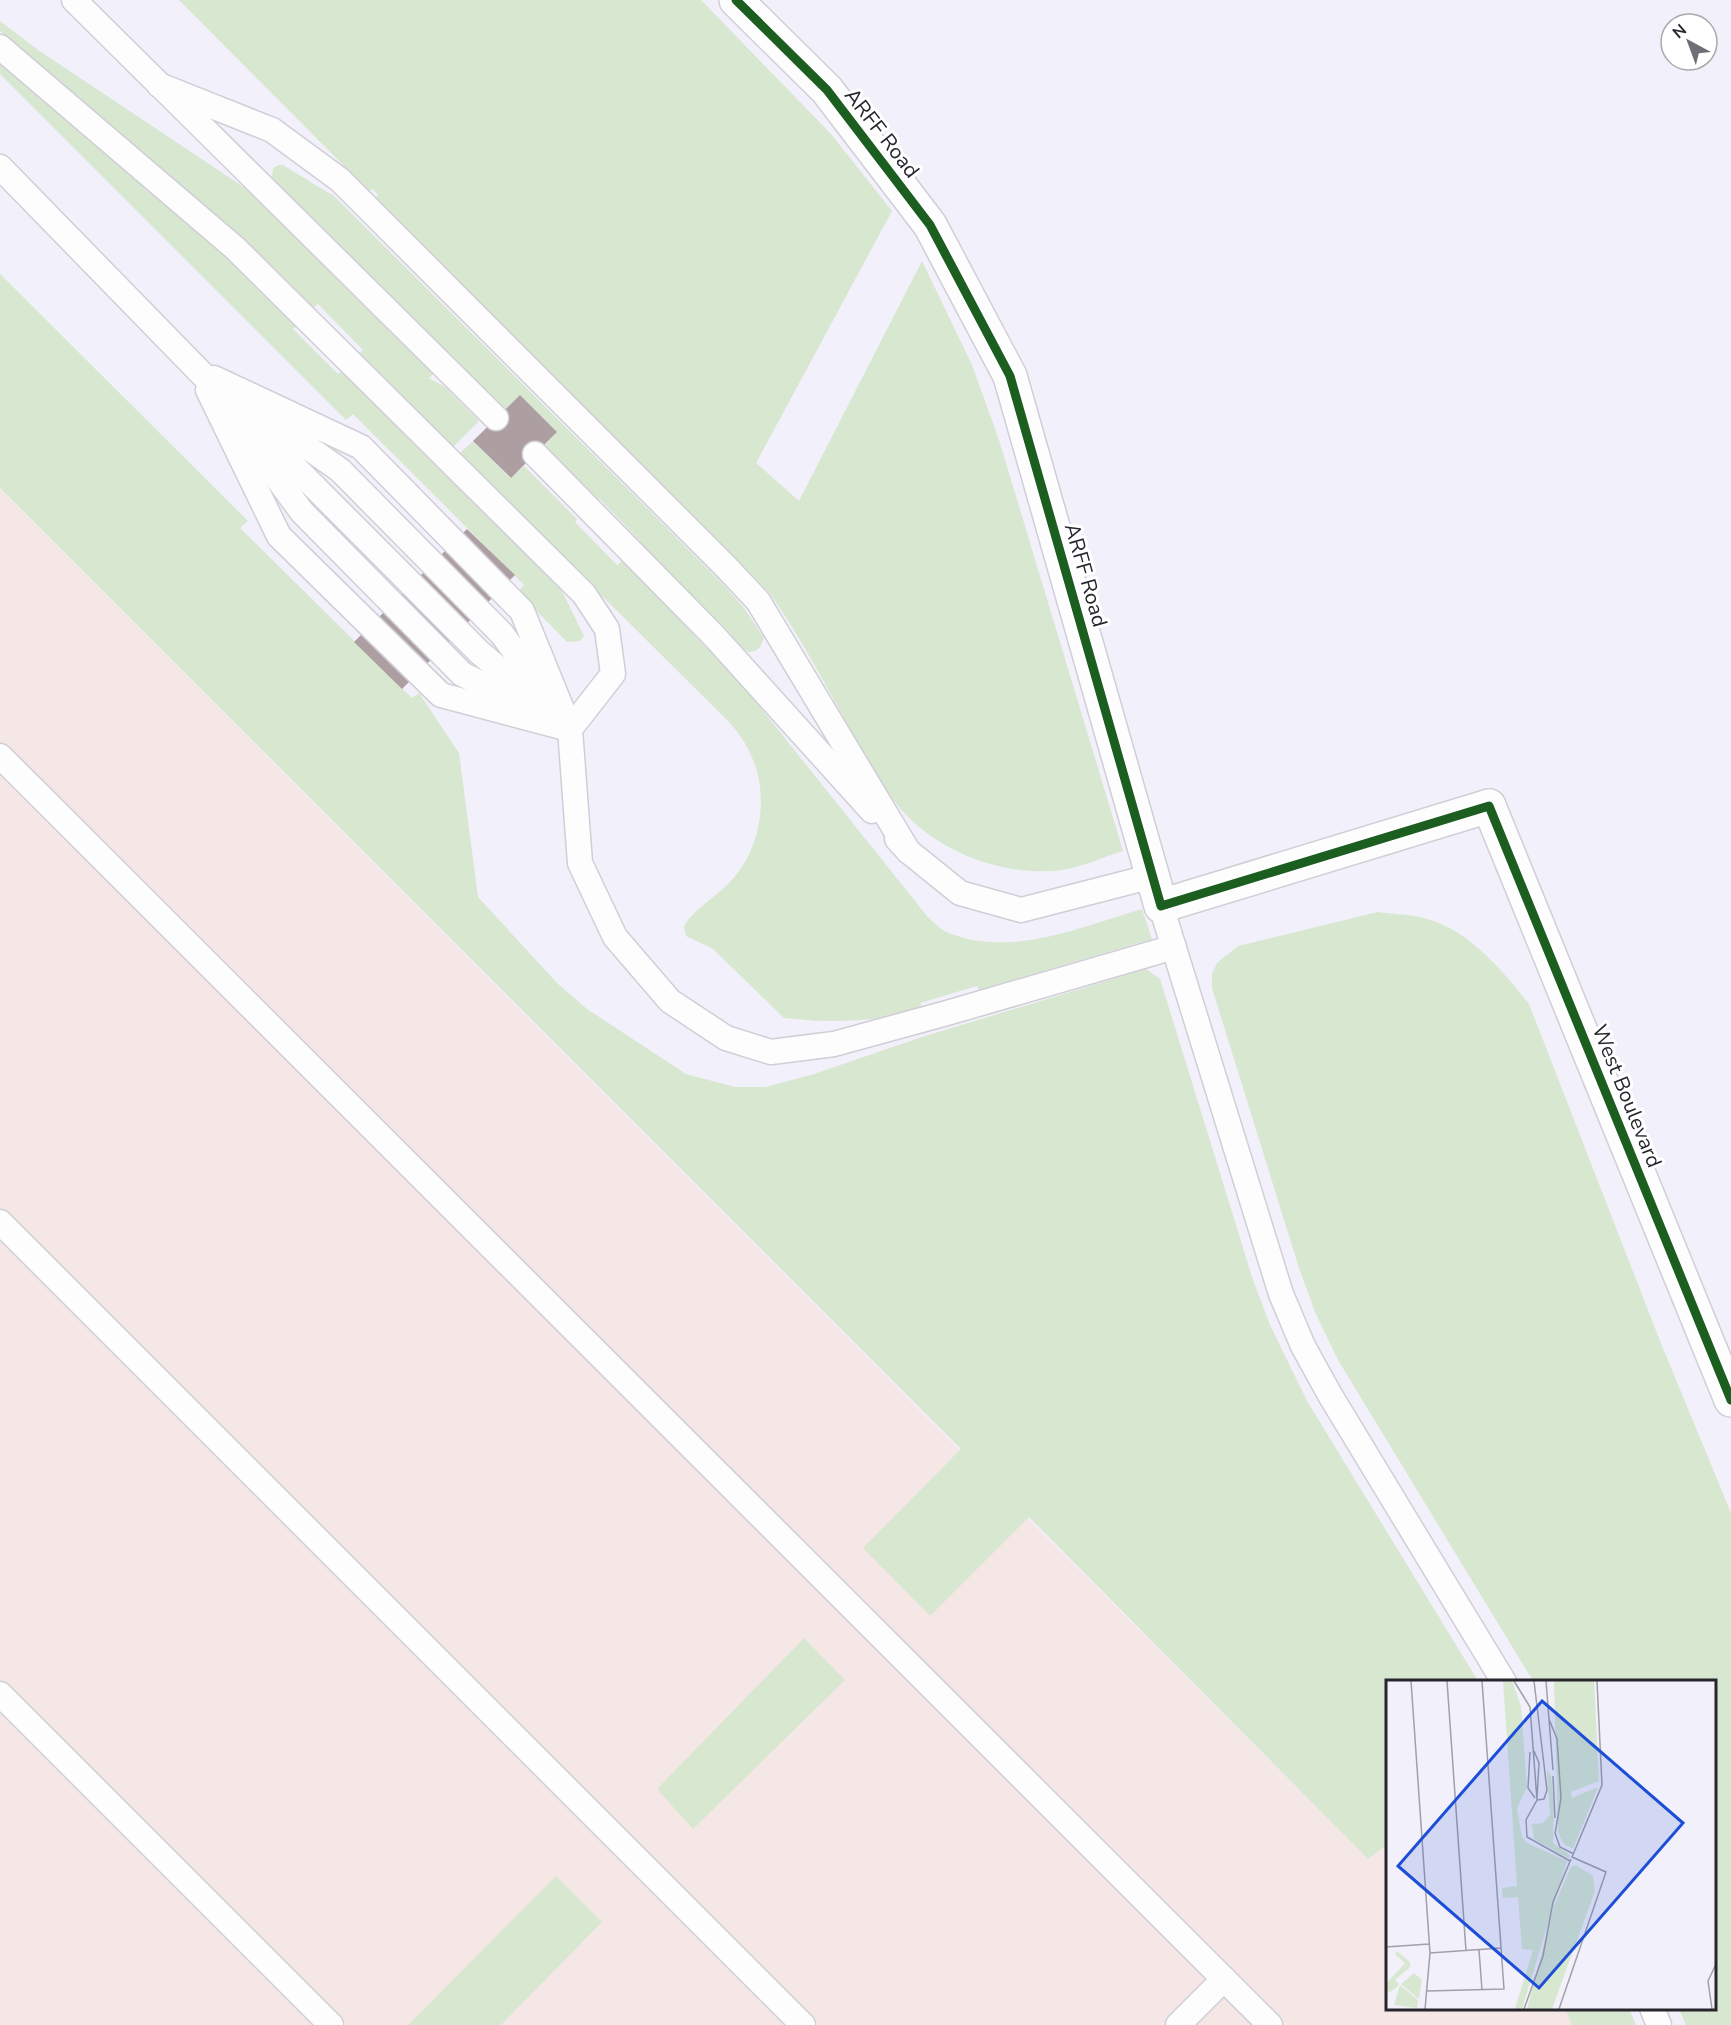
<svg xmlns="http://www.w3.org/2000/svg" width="1731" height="2025" viewBox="0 0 1731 2025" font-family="'Nunito Sans',sans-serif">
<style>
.industrial{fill:#f5e7e6}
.green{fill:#d8e7cf}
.building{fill:#ad9fa1}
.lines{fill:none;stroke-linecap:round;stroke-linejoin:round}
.lane-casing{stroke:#d0ced6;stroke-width:27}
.street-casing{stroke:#d0ced6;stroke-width:36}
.secondary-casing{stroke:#d0ced6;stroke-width:36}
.lane{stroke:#fdfdfe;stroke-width:24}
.street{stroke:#fdfdfe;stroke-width:33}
.secondary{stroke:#fdfdfe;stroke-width:33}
.cycleway-casing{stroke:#fff;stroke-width:13}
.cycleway{stroke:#1b5e20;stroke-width:9}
.labels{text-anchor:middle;stroke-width:6;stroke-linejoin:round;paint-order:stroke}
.street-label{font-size:21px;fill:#28262d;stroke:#fff}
.inset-road{fill:none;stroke:#a19fa8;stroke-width:1.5}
.view{fill:#1d4ed8;fill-opacity:0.15;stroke:#1d4ed8;stroke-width:3}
.inset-edge{fill:none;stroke:#28262d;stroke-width:3}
</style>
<rect width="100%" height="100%" fill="#f2f0fa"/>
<polygon class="industrial" points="0,489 1368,1859 1387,1845 1388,2008 1565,2009 1572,2025 0,2025"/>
<g class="green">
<path d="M 179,0 L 701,0 L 831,134 L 892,211 L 756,463 L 799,501 L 922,261 L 972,365 L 999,440 L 1123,851 C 1104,857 1082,867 1062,870 C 1002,878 932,850 895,802 C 879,780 866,756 852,732 C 825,685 800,635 768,591 L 376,198 L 378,195 L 373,189 L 369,191 Z"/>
<polygon points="0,21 38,50 254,194 435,372 429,378 445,387 479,421 452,448 359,354 363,350 318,304 313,308 237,234 0,31"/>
<polygon points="0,61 215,245 297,326 293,329 338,374 343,370 562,591 584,636 580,641 567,642 518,592 524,585 353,414 346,420 0,74"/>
<polygon points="279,165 283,165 330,194 331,193 722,583 744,608 764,638 760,647 755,651 748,652 730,638 732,635 713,616 709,619 637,545 640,541 599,498 596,500 543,447 557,432 520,395 504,410 450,353 447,356 313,223 272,177 273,168"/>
<polygon points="0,274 248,521 240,528 412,698 419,693 459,753 478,897 558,984 587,1009 686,1074 735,1087 766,1087 814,1074 922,1037 1146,969 1160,979 1253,1280 1270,1325 1307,1401 1478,1681 1388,1682 1387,1845 1368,1859 1029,1517 930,1616 863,1548 961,1449 0,488"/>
<path d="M 473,441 L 510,478 L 524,466 L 577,519 L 575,522 L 617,565 L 624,559 L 695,632 L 693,635 L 713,654 L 716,652 L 927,916 C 933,922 941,930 949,933 C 1011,958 1081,927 1142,909 L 1152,939 L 979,990 L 977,986 L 920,1003 L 922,1008 L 874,1019 L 844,1021 L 818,1021 L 784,1018 L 713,949 L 686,936 L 684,926 C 696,907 715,898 730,882 C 762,849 770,793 750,753 C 744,740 736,729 726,719 L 459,454 Z"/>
<path d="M 1378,912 C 1392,914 1406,914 1419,917 C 1466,926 1501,969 1529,1004 L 1660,1341 L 1731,1513 L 1731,2025 L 1686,2025 L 1679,2009 L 1714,2008 L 1714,1682 L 1533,1681 L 1338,1360 L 1315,1312 L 1299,1268 L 1212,988 L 1212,974 L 1217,963 L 1238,946 Z"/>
<polygon points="804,1638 845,1680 693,1829 657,1789"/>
<polygon points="556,1876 602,1922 501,2025 408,2025"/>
<polygon points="1565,2009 1629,2009 1636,2025 1572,2025"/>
</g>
<g class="building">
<polygon points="520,395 557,432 511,478 473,441"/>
<polygon points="467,529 515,575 402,689 354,642"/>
</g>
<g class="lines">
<g class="lane-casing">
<g id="lane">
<polyline points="74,0 496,418"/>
<polyline points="0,47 235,248 584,594 607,629 613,674 570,729"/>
<polyline points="159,85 272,130 340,180 727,568 758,601 908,851"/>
<polyline points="0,167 199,371 479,652 570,729 580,863 615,937 670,1001 726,1038 771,1052 834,1044 947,1013 1174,947"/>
<polyline points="214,378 361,447 522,611 568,724"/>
<polyline points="208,390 279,536 441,695 565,728"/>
<polyline points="253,409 340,470 502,634 546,695"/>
<polyline points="243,432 302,512 462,674 528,707"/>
<polyline points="535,454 715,637 872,811"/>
<polyline points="0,756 1270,2025"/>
<polyline points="897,839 908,851 960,893 1021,910 1153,876"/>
<polyline points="1161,906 1281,1294 1303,1346 1330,1395 1504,1682"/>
<polyline points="0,1222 803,2025"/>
<polyline points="0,1694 331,2025"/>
<polyline points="1652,2008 1659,2025"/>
<polyline points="1178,2025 1224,1979"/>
</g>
</g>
<g class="street-casing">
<polyline id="street" points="736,0 827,90 930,225 1010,376 1161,906 1489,806"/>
</g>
<g class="secondary-casing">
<polyline id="secondary" points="1489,806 1731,1400"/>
</g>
<use href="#lane" class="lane"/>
<use href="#street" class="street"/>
<use href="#secondary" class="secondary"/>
<g class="cycleway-casing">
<polyline id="cycleway" points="736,0 827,90 930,225 1010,376 1161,906 1489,806 1731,1400"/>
</g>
<use href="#cycleway" class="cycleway"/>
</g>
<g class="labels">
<g class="street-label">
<text transform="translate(882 133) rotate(52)" y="7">ARFF Road</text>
<text transform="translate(1086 575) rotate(74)" y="7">ARFF Road</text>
<text transform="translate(1627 1096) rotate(68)" y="7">West Boulevard</text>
</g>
</g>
<g transform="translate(1386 1680)">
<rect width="330" height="330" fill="#f2f0fa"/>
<path d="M 117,1 L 126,1 L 135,26 L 141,107 L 131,128 L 136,157 L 141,163 L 181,181 L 136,329 L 129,329 L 147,270 L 136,269 L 132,217 L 117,218 L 116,208 L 131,206 ZM 168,1 L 208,1 L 213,101 L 185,112 L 186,118 L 212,107 L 187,169 L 178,164 L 172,153 ZM 161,90 L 165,96 L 168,124 L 167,163 L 184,175 L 183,179 L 148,159 L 146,144 L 157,143 L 164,135 ZM 190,185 L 207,196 L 209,211 L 166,329 L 141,329 L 168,226 L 185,187 ZM 11,271 L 24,282 L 24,287 L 9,300 L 13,304 L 10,308 L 2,313 L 0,304 L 19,283 L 9,274 ZM 28,293 L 36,300 L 33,319 L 15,304 ZM 14,305 L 32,320 L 31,328 L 8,325 Z" fill="#d8e7cf"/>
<path class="inset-road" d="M 25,1 L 44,273 L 115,268M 61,1 L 80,271M 128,1 L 144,27 L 151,120 L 140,140 L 141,157 L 184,181M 148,1 L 161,110 L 158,119 L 151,120M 160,1 L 167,90M 163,39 L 171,59 L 175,118 L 169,154M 148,71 L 153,83 L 151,118M 144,72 L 142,108 L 149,118M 167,96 L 169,138M 169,153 L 174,167 L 188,174M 0,267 L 43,264M 93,270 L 96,310M 41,311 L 118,309 L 96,1M 39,329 L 44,273M 138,329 L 157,276 L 167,222 L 185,179M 173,329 L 220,192 L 186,177 L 216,105 L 211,1M 326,329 L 322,301 L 330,284"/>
<path class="view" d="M 156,21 L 297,143 L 153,308 L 12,186 Z"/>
<rect width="330" height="330" class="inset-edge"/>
</g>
<g transform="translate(1689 42) rotate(319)"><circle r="28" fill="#ffffff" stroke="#a9a8ab" stroke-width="1.5"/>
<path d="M0-4.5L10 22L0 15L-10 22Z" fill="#6f6d75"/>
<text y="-9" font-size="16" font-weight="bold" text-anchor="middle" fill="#28262d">N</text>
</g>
</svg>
